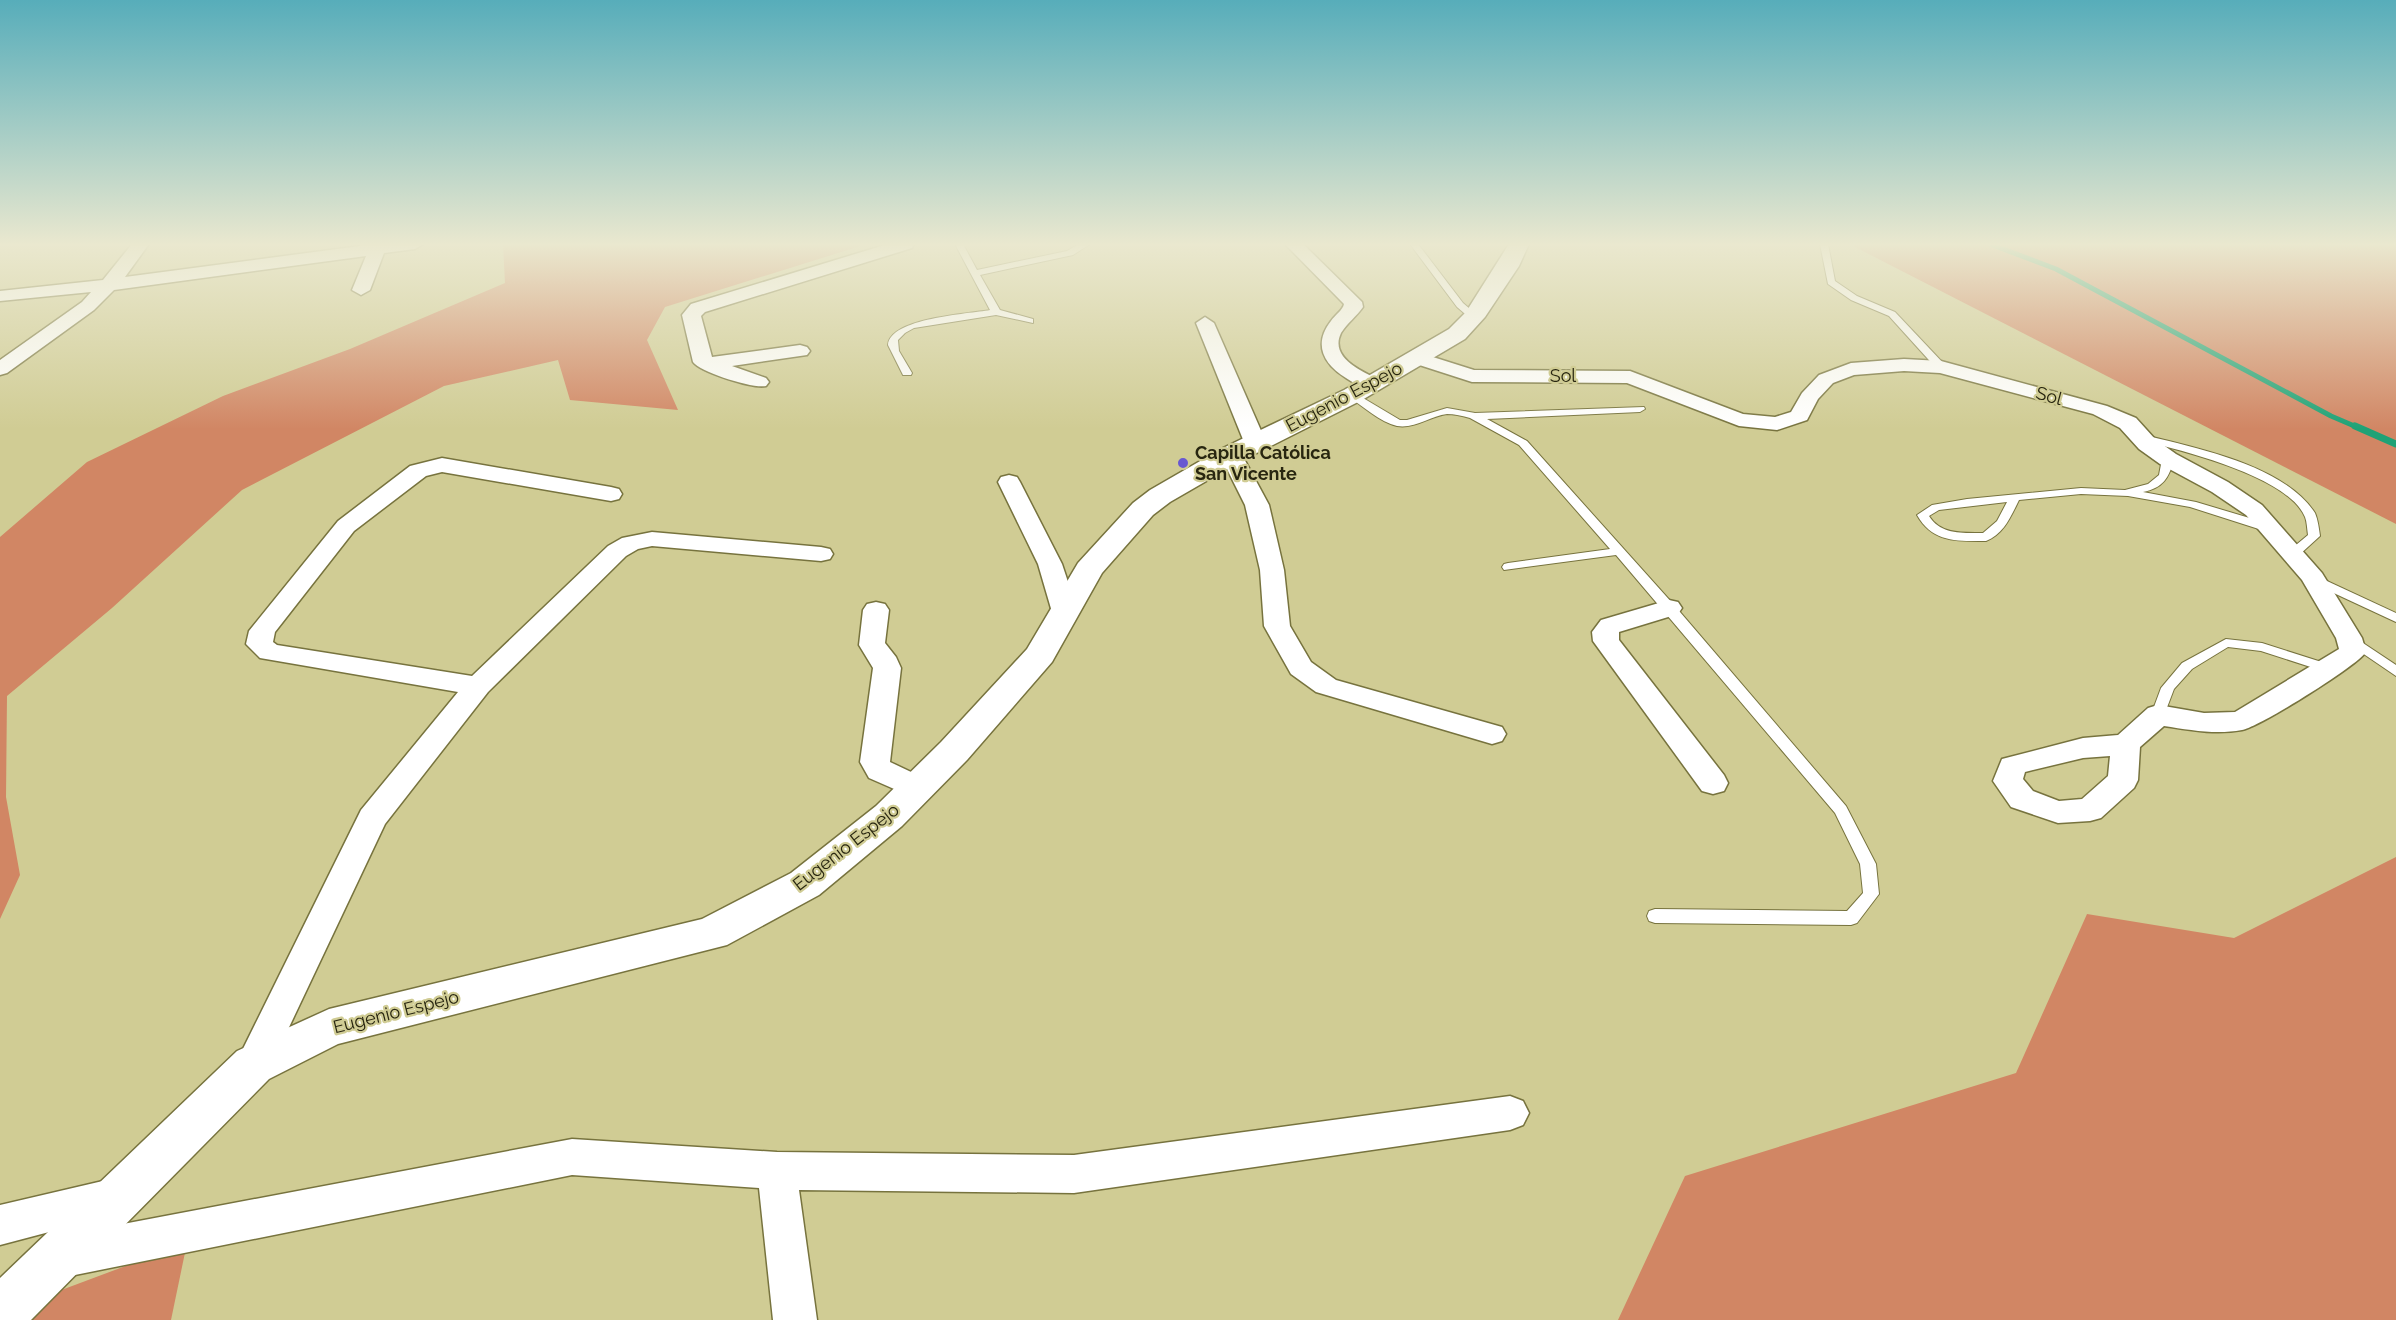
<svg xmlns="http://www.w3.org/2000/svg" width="2396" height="1320" viewBox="0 0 2396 1320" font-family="Raleway,sans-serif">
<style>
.green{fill:#d18664}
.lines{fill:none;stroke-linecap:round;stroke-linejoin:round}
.stream-far1{stroke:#1fa276;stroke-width:5}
.stream{stroke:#1fa276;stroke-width:7}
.service-casing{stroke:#77733e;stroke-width:2}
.minor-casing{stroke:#77733e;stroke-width:3}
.tertiary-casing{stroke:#77733e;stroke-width:3}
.service{fill:#fff;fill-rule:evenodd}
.minor{fill:#fff;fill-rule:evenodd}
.tertiary{fill:#fff;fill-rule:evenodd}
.poi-dot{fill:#6858d1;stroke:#d0cc94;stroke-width:2}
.labels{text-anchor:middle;stroke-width:4.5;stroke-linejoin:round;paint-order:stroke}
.street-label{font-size:18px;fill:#282610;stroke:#d0cc94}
.poi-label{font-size:18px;font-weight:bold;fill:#282610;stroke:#d0cc94;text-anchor:start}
</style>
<rect width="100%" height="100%" fill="#d0cc94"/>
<g class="green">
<polygon points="503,244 867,244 665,307 647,340 678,410 570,400 558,360 444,386 242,490 112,608 7,696 6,797 20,875 0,919 0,537 87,462 223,396 350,349 505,283"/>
<polygon points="1852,244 2396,245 2396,524 1855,247"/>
<polygon points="2396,857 2396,1320 1618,1320 1685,1176 2016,1073 2087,914 2234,938"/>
<polygon points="187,1243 171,1320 0,1320 0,1313"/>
</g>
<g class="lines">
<polyline class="stream-far1" points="1990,244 2056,269 2331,416 2359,428"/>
<polyline class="stream" points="2355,426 2396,444"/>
<g class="service-casing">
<g id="service">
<path d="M 955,244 L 963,244 L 977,270 L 1067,251 L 1079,244 L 1090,244 L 1073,255 L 980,275 L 1000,310 L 1033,319 L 1033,323 L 996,315 L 914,328 L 905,333 L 898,340 L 899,351 L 912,373 L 911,375 L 903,375 L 888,345 C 890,318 968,314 990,310 Z"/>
<polygon points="1410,244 1418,244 1463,303 1477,315 1477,319 1471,319 1457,307"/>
<polygon points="1820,244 1828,244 1835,281 1857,296 1895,312 1945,365 1945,369 1937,369 1889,316 1851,300 1828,284"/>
<path d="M 1353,392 L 1400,420 L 1407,420 L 1447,408 L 1475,413 L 1644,407 L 1645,409 L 1640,412 L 1487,419 L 1527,441 L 1674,605 L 1846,806 L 1876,864 L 1879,894 L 1857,923 L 1851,925 L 1655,923 L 1649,921 L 1647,916 L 1649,911 L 1655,909 L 1847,911 L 1863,893 L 1860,864 L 1835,813 L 1616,555 L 1504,570 L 1502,567 L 1504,564 L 1508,563 L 1610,549 L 1519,445 L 1470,418 C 1463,416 1454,414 1447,414 C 1430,416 1415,429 1397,426 C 1380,422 1364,407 1349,397 L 1348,395 Z"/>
<path d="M 2144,435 C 2196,448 2284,465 2315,513 C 2318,520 2319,529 2320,536 L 2298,556 L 2290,556 L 2288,553 L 2290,550 L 2308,535 C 2307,529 2307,522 2305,517 C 2288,476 2180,450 2140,440 L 2139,438 Z"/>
<path d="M 2168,456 L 2174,459 C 2169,478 2163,488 2143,492 L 2196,502 L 2273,525 L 2275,528 L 2273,531 L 2265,531 L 2190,507 L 2128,496 L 2081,494 L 2019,500 C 2011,516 2004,534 1986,541 C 1957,541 1933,543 1917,515 L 1932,505 L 1967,499 L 2081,488 L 2125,490 L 2148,484 L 2159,475 L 2162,459 ZM 2007,502 L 1997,521 L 1983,533 C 1963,533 1941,535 1929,516 L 1939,510 Z"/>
<polygon points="2314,575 2396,613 2396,622 2310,582 2308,579"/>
<polygon points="2351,635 2396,665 2396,676 2346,642 2344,639"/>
<polygon points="2226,639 2262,643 2331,665 2333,668 2326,672 2261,651 2228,647 2192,669 2174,689 2163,718 2153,718 2151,715 2161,688 2182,663"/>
</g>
</g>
<g class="minor-casing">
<g id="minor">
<polygon points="132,244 149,244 125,277 375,244 423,244 415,249 384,253 370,290 361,295 352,290 366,256 114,290 94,310 7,373 0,375 0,360 82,302 91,292 0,301 0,291 103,280"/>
<path d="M 888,244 L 914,244 L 912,248 L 705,312 L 701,316 L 712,357 L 800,345 L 807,347 L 810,351 L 807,355 L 732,366 L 766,378 L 769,382 L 766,386 C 753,389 700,372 693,362 L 682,315 L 691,304 Z"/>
<path d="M 1285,244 L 1303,244 L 1362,302 L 1363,307 C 1357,316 1347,323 1341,333 C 1329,358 1363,372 1380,380 L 1383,384 L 1380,388 C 1368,391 1356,385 1346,378 C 1323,364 1313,344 1331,321 C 1335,315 1343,310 1344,304 Z"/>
<polygon points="1205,317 1214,323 1266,442 1263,447 1247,447 1244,442 1196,323"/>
<path d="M 1417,352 L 1474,370 L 1630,371 L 1743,414 L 1775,417 L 1791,412 L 1802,393 L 1819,375 L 1851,363 L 1904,359 L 1941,361 L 2107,406 L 2136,418 L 2155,439 L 2176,454 L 2228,482 L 2262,505 L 2322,573 L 2362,638 L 2366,652 C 2357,666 2259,727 2242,730 C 2216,735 2190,730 2164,726 L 2140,747 L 2138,780 L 2134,788 L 2101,818 L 2090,821 L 2058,823 L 2011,807 L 1993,781 L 2002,759 L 2083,738 L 2118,735 L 2148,708 L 2158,705 L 2204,713 L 2235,712 L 2339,649 L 2336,638 L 2302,580 L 2246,515 L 2212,492 L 2160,464 L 2139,449 L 2120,428 L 2093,414 L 1940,373 L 1904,371 L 1854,375 L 1833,383 L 1818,399 L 1807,420 L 1777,430 L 1739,426 L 1627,383 L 1472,382 L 1410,362 L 1407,358 ZM 2110,756 L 2108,776 L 2082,799 L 2059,801 L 2033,791 L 2023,779 L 2025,772 L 2083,758 Z"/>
<polygon points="1231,448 1239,450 1242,455 1269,505 1284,570 1290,626 1311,662 1336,680 1502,727 1506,734 1502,741 1492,744 1316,692 1291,674 1264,626 1260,570 1245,505 1220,455 1223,450"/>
<polygon points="442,458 611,487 619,489 622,494 619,499 611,501 442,472 426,476 354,531 275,632 273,642 277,645 472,676 608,546 622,538 652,532 821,547 830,549 833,554 830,559 821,561 652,546 638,549 626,556 488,692 385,824 266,1076 253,1081 240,1076 235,1065 361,810 458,692 260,658 246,644 249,631 338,521 410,466"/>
<polygon points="1009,475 1017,477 1020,482 1062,564 1078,612 1074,618 1065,620 1056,618 1052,612 1038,564 998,482 1001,477"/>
<polygon points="1669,600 1678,602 1682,608 1678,614 1619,632 1619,640 1724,775 1728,783 1724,791 1713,794 1702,791 1593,641 1592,632 1601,620"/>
<polygon points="876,602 885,604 889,610 885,643 896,657 901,668 890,762 928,780 932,788 928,796 917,799 869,778 860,762 873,668 859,645 863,610 867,604"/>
<polygon points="1510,1096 1523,1101 1529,1113 1523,1125 1510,1130 1074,1193 799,1190 817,1320 773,1320 759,1188 572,1175 65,1277 50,1271 44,1256 50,1241 65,1235 572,1139 777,1152 1074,1155"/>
<polygon points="107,1180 121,1185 127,1199 121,1213 0,1245 0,1205"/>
</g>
</g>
<g class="tertiary-casing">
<polygon id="tertiary" points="1509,244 1529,244 1519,266 1485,317 1465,339 1362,400 1241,461 1170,502 1153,515 1102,573 1052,662 967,760 902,826 819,895 727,945 338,1044 269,1079 31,1320 0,1320 0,1278 237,1051 329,1009 702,919 791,873 876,806 941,742 1027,649 1078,563 1133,503 1150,490 1221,449 1344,390 1449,329 1466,312"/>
</g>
<use href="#service" class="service"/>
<use href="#minor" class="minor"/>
<use href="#tertiary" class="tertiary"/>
</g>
<linearGradient id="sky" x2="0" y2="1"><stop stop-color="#57adba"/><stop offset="0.57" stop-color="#eae8cf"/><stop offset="1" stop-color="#eae8cf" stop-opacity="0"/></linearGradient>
<rect width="2396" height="429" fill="url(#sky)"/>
<circle class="poi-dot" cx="1183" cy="463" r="6"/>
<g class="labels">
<g class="street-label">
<text x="1563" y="382">Sol</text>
<text transform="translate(2049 396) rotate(15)" y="6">Sol</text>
<text transform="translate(1344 397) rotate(-28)" y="6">Eugenio Espejo</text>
<text transform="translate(846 847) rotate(-38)" y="6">Eugenio Espejo</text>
<text transform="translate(396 1012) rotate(-14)" y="6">Eugenio Espejo</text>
</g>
<g class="poi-label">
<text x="1195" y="459">Capilla Católica<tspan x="1195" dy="21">San Vicente</tspan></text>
</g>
</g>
</svg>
